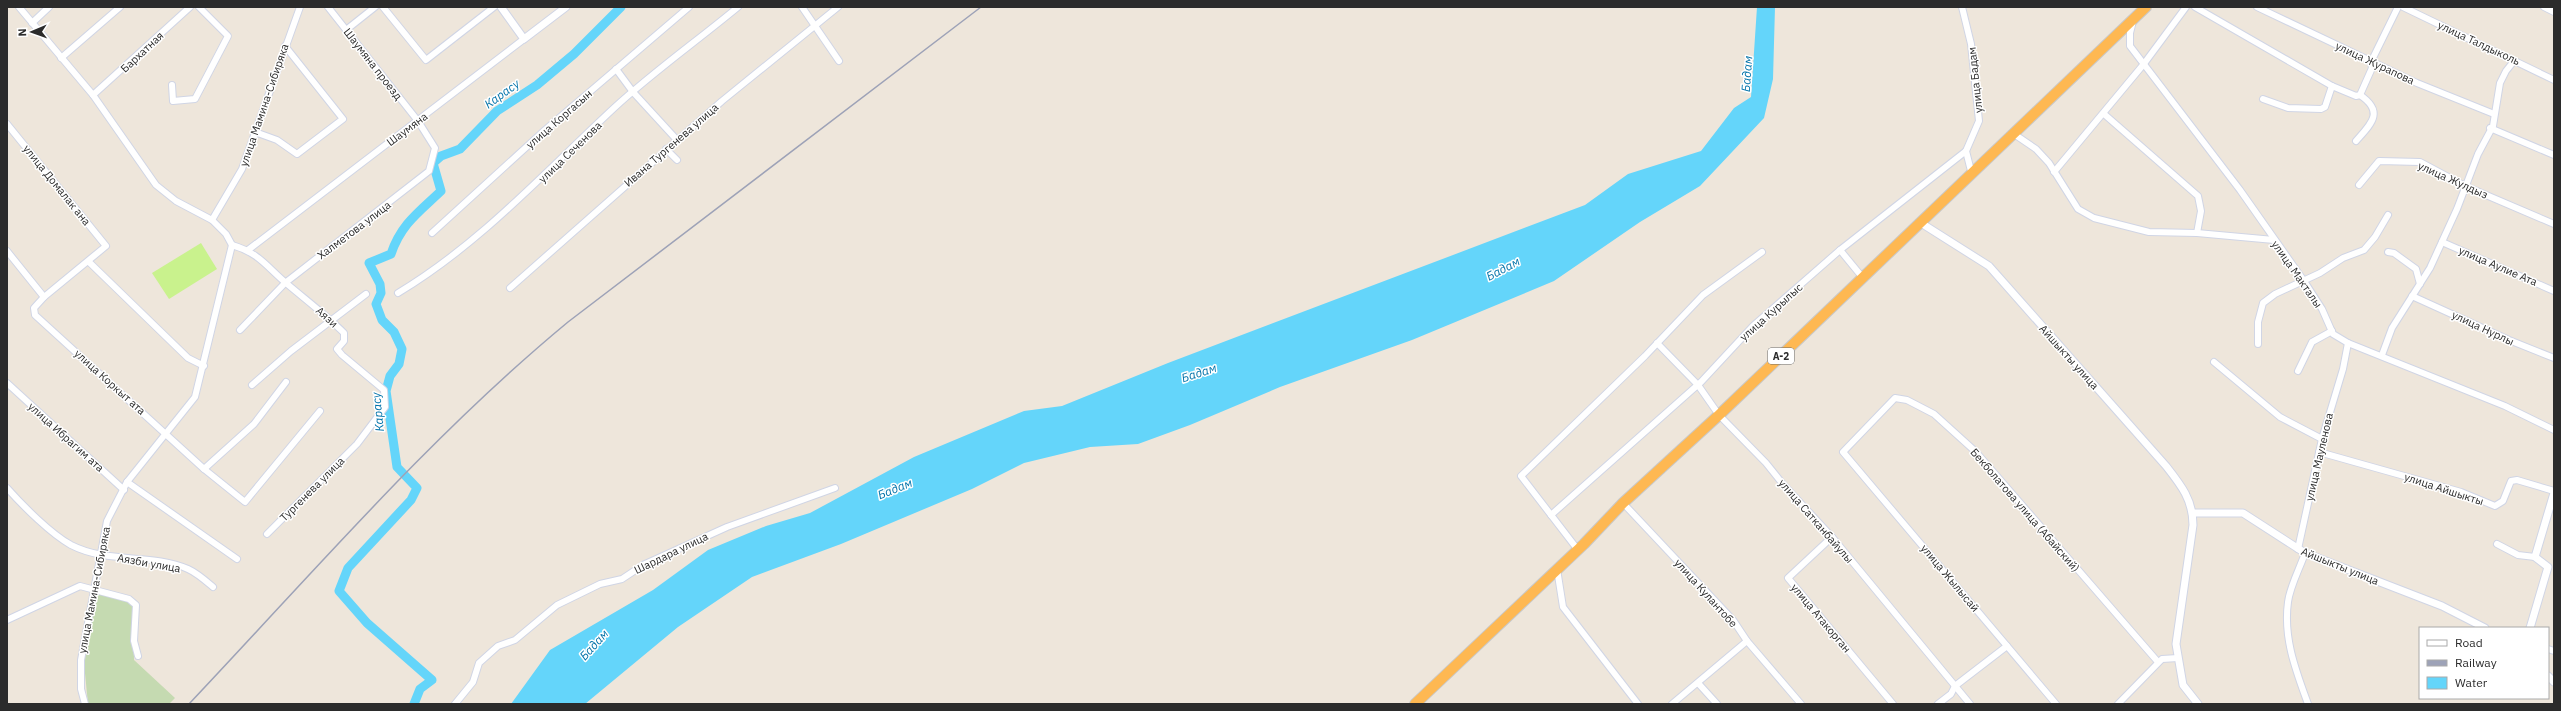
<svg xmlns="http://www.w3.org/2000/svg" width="2561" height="711" viewBox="0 0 2561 711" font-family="'IBM Plex Sans',sans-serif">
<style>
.cemetery{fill:#c5dab1}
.pitch{fill:#c9f28d}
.water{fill:#64d5fa}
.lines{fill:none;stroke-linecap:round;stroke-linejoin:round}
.river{stroke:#64d5fa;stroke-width:9}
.minor-casing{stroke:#d0d5e5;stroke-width:8}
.tertiary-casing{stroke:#d0d5e5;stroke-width:9}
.trunk-casing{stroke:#c8c8c8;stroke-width:12}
.minor{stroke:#fff;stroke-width:6}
.tertiary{stroke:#fff;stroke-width:7}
.trunk{stroke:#feb852;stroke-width:10}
.rail{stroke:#9da2b7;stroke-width:1.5}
.labels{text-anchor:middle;stroke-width:3;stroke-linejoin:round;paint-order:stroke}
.shield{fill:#fff;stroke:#6b6b6b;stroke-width:1}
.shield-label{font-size:10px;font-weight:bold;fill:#2b2b2b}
.street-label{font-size:11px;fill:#2b2b2b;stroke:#fff}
.water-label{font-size:12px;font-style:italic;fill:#0072a9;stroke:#fff}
</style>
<rect width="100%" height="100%" fill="#eee6db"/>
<polygon class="cemetery" points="96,592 133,602 134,660 175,698 169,704 88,704 84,663"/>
<polygon class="pitch" points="201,243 217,269 169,299 152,273"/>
<polygon class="water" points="1757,7 1775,7 1773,79 1764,118 1700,186 1640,222 1554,281 1412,340 1280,387 1190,425 1138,444 1090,447 1024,463 972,489 841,544 752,577 678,627 585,704 511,704 550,650 653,590 708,550 766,526 810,513 914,457 1024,411 1062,406 1168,363 1585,205 1628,174 1701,151 1734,108 1751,97"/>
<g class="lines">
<path class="river" d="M 414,704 L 420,689 L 432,680 L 367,623 L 339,591 L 348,568 L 411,500 L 417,488 L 397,467 L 386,391 L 390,376 L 399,364 L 402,349 L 394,332 L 382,320 L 376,304 L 381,293 L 380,284 L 369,263 L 391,254 C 401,224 419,212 441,191 L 433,163 L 441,156 L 460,149 L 497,111 L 537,85 L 574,54 L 621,7"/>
<g class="minor-casing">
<g id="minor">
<polyline points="19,7 93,95 156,185 176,201 212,220 226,234 232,245"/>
<polyline points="383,7 426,60 494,7"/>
<polyline points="802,7 839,61"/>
<polyline points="1962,7 1971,44 1979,121 1966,151 1972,175"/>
<polyline points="2195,7 2332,86"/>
<polyline points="2257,7 2417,83 2494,114"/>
<polyline points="2403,7 2554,80"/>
<polyline points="2544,7 2554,12"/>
<polyline points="2133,21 2130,33 2130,46 2240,190 2304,281 2322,309 2333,334 2348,343 2505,406 2554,430"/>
<polyline points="32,23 49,7"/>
<polyline points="346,30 375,7"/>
<polyline points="61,58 120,7"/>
<polyline points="616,69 633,92 677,140"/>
<polyline points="172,85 173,101 195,99 228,36 199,7"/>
<polyline points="93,95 190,7"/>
<polyline points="2263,99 2288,108 2321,109 2325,107 2332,86 2356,96 2360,95 2372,68 2371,62 2398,7"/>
<polyline points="2104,114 2198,196 2201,211 2197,233"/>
<polyline points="7,124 106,246 44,297"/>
<polyline points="2490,128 2554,155"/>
<polyline points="255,132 277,140 297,154 343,119 285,46"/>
<polyline points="2014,134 2036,149 2049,163 2078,209 2094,218 2149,232 2197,233 2274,240"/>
<path d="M 2356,141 C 2371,124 2385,112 2360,95"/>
<polyline points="666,149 677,160"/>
<polyline points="2054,172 2143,65 2186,7"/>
<polyline points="2359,185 2379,161 2420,162 2465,186 2554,224"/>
<polyline points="212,220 242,169 300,7"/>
<polyline points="432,233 545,130 689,7"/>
<polyline points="2442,242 2554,291"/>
<path d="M 232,245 C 259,253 266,266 286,283 C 306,300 326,315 344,333 L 344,341 L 337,349 L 342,355 L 384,390 L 385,407 L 357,444 L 267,534"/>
<polyline points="248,250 524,39"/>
<polyline points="1840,250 1863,278"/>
<polyline points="7,251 44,297 34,308 35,315 204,469 245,502 320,411"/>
<polyline points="2388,252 2394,253 2416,269 2420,284"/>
<polyline points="89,262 188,358 204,366"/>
<polyline points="510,288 722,101 838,7"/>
<path d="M 398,293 C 481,243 544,173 614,108 C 653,72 697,41 738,7"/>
<polyline points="2412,296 2509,340 2554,358"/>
<polyline points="240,330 285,283 429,171 435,148 418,121 328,7"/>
<polyline points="1657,343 1698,385 1719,415 1766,463 1782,483 1832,537 1970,704"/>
<polyline points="2258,344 2258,322 2263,303 2275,294 2320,273 2343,258 2364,250 2375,237 2388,215"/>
<polyline points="2382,355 2392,328 2430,268 2457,209 2478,154 2493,126 2500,83 2506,71 2514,61"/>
<polyline points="2214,362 2280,417 2322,439"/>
<polyline points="2298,371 2312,342 2332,331"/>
<polyline points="7,383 124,490"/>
<polyline points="252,385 291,351 366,294"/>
<polyline points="2319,452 2461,492 2495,506 2503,501 2511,481 2517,480 2554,491"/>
<polyline points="204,469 254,424 286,382"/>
<polyline points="127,482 237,559"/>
<path d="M 7,488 C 23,506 51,534 71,545 C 108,564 151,553 188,569 C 197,573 206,581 213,587"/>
<polyline points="1623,503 1733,620 1747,641 1801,704"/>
<polyline points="1551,515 1701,382 1753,326 1840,250 1966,151"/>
<polyline points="1832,537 1788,578 1893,704"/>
<polyline points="2497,544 2518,555 2535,557"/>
<polyline points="2298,549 2322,439 2343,369 2348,343"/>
<polyline points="1578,550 1521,476 1645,356 1703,295 1762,252"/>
<path d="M 2305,553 C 2300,568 2290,586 2288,602 C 2283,638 2296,671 2308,704"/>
<polyline points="1557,569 1563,607 1638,704"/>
<polyline points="7,620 80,586 129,599 136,605 134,641 138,656"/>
<polyline points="2548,649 2554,651"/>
<polyline points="1698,683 1717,704"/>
<polyline points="85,704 81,689 81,660 107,521 127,482 195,397 232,245"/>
<polyline points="455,704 473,682 479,663 498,646 515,640 557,605 600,584 622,579 643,565 727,527 835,488"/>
<polyline points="1672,704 1747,641"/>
<polyline points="1938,704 1951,694 1955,686 2007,646"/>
<polyline points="2056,704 1843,452 1895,398 1907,400 1934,414 1976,452 2158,662"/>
<polyline points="2118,704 2162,659 2178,658"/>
</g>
</g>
<g class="tertiary-casing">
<g id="tertiary">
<polyline points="501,7 524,39 566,7"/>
<path d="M 1921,223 L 1989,266 L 2166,466 C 2181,485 2193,500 2193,525 L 2176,644 L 2183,685 L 2198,704"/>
<polyline points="2193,513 2243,513 2305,553 2442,606 2485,628"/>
<polyline points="2530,628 2548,567 2535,557 2554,493"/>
<polyline points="2548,676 2554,682"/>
</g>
</g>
<g class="trunk-casing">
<polyline id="trunk" points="1415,704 1584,544 1623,503 1719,415 2146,7"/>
</g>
<use href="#minor" class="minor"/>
<use href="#tertiary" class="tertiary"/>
<use href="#trunk" class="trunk"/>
<path class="rail" d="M 189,704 C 312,574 430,436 568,322 L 981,7"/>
</g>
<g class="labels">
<rect class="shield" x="1768" y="348" width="26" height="16" rx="3"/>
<g class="shield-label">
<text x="1781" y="360">A-2</text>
</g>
<g class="street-label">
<text transform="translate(2479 43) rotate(25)" y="4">улица Талдыколь</text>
<text transform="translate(142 52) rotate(-43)" y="4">Бархатная</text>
<text transform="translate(2375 63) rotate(25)" y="4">улица Журапова</text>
<text transform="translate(373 64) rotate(52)" y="4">Шаумяна проезд</text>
<text transform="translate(1975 80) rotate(-96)" y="4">улица Бадам</text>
<text transform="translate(264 105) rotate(-71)" y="4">улица Мамина-Сибиряка</text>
<text transform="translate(559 119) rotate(-41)" y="4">улица Коргасын</text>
<text transform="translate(407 129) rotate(-37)" y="4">Шаумяна</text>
<text transform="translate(671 145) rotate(-41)" y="4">Ивана Тургенева улица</text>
<text transform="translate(570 152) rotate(-44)" y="4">улица Сеченова</text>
<text transform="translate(2453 180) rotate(24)" y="4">улица Жулдыз</text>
<text transform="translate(57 185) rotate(51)" y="4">улица Домалак ана</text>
<text transform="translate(354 230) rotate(-37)" y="4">Халметова улица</text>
<text transform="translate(2498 266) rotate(23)" y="4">улица Аулие Ата</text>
<text transform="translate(2297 274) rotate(55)" y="4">улица Макталы</text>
<text transform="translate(1771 312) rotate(-42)" y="4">улица Курылыс</text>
<text transform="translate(327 317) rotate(42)" y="4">Аязи</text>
<text transform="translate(2483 328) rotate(25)" y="4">улица Нурлы</text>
<text transform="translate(2069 357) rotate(48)" y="4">Айшыкты улица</text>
<text transform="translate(110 382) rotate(42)" y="4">улица Коркыт ата</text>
<text transform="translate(66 437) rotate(42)" y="4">улица Ибрагим ата</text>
<text transform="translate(2319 457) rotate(-77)" y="4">улица Мауленова</text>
<text transform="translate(312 489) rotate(-45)" y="4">Тургенева улица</text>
<text transform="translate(2444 489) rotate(18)" y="4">улица Айшыкты</text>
<text transform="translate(2025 510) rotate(49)" y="4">Бекболатова улица (Абайский)</text>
<text transform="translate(1816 521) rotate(49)" y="4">улица Сатканбайулы</text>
<text transform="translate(671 553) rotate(-26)" y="4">Шардара улица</text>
<text transform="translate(149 563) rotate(10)" y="4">Аязби улица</text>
<text transform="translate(2340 566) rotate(22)" y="4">Айшыкты улица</text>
<text transform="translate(1950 578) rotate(50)" y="4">улица Жылысай</text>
<text transform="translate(94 590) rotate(-79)" y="4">улица Мамина-Сибиряка</text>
<text transform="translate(1706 593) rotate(48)" y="4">улица Кулантобе</text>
<text transform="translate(1821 618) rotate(50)" y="4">улица Атакорган</text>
</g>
<g class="water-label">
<text transform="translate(1747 74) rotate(-86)" y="4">Бадам</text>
<text transform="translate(502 94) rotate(-36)" y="4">Карасу</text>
<text transform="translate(1503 269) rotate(-28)" y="4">Бадам</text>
<text transform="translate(1199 373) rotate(-18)" y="4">Бадам</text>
<text transform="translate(378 412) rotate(-96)" y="4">Карасу</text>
<text transform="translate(895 489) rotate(-22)" y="4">Бадам</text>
<text transform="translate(594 645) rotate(-48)" y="4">Бадам</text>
</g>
</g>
<rect width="2561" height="711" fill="none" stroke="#2b2b2b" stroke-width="16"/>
<rect x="2419" y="627" width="130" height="72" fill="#ffffff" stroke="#aaaaaa"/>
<rect x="2427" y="640" width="20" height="6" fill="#ffffff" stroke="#aaaaaa"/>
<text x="2455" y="647" font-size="12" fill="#2b2b2b">Road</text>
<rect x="2427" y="660" width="20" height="6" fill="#9da2b7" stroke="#aaaaaa"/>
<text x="2455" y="667" font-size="12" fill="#2b2b2b">Railway</text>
<rect x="2427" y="677" width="20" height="12" fill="#64d5fa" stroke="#aaaaaa"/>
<text x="2455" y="687" font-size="12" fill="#2b2b2b">Water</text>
<g transform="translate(32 32) rotate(268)" stroke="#ffffff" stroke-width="3" paint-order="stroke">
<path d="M0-3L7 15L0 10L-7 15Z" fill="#2b2b2b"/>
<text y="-6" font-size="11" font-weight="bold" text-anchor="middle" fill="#2b2b2b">N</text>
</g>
</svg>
